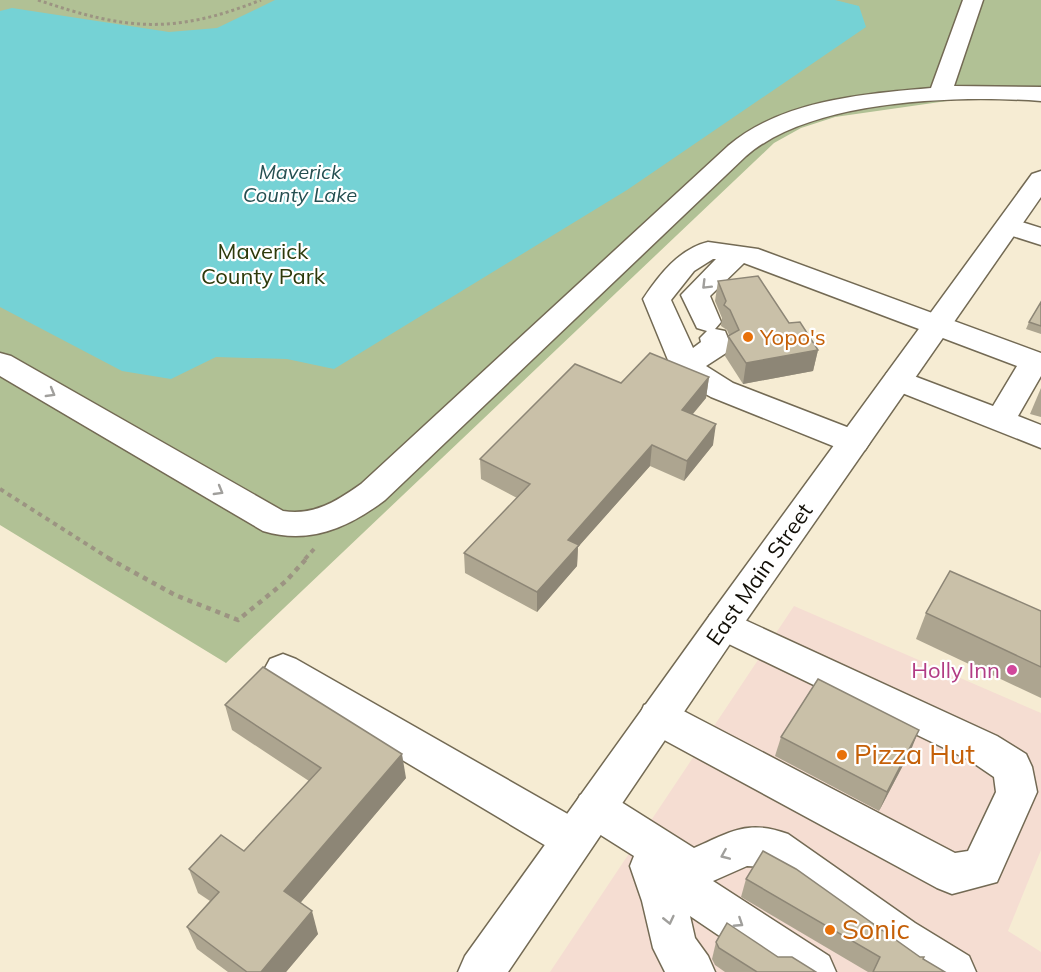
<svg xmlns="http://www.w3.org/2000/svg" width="1041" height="972" viewBox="0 0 1041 972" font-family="Mulish,sans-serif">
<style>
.commercial{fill:#f5ddd2}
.green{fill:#b1c195}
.water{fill:#75d2d5}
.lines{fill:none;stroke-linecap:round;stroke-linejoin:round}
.minor-casing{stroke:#736a54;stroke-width:3}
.major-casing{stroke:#736a54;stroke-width:3}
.path-far2{stroke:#9c9482;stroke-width:3;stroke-dasharray:3 3;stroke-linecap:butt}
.path-far1{stroke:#9c9482;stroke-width:4;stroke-dasharray:4.5 4.5;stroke-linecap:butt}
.path{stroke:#9c9482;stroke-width:4.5;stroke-dasharray:5 5;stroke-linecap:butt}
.minor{fill:#fff;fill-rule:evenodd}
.major{fill:#fff;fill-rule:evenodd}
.wall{fill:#ada590}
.shaded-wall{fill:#8d8676}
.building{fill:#c9c0a8;stroke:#8d8676;stroke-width:1.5}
.oneway{stroke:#a09f9c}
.food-dot{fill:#e8710a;stroke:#fff;stroke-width:2}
.hotel-dot{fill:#d1479c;stroke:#fff;stroke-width:2}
.labels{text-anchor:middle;stroke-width:4.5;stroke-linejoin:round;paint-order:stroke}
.far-water-label{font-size:20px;font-style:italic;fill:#254f51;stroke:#fff}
.park-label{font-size:22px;fill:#2d3a0b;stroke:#fff}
.food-label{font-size:22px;fill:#c56008;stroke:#fff;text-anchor:start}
.street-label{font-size:22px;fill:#120f07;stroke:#fff}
.hotel-label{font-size:22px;fill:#b23c85;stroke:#fff;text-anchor:end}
.near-food-label{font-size:27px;fill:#c56008;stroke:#fff;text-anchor:start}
</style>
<rect width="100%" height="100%" fill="#f6ecd3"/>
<polygon class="commercial" points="794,606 1041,713 1041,850 1008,931 1041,952 1041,972 550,972"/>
<polygon class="green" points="0,0 1041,0 1041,102 1027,99 961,99 835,117 801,128 774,143 226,663 0,525"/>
<polygon class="water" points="275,0 835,0 859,6 866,27 627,190 334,369 287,359 216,357 171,379 122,371 0,307 0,11 12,8 169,32 217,28"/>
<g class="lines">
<g class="minor-casing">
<g id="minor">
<path d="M 963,0 L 983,0 L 954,86 L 1041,87 L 1041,101 C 957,95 812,99 746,156 L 385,500 C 348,528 309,545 263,531 L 0,376 L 0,353 L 11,356 L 283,511 C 314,516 337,501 361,484 L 728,146 C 782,100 863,94 931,88 Z"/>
<polygon points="1009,218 1041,228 1041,245 1000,232 996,226 1000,220"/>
<path d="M 708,242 L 758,249 L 1041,353 L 1041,376 L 1018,416 L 1041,425 L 1041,448 L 887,387 L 883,380 L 887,373 L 898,370 L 993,406 L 1017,366 L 744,263 L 710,296 L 721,322 L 715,329 L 725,331 L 731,346 L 726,353 L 706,366 L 733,383 L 865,434 L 870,442 L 865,450 L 854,453 L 843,450 L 711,397 L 689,385 L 668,360 L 643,299 C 659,275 679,249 708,242 ZM 713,259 L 716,259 L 681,295 L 697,328 L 707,331 L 700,338 L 701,342 L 693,348 L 671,300 L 694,271 Z"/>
<polygon points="723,610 997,736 1026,754 1032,767 1037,792 997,882 952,894 937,888 644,729 639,717 644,705 658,700 672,705 955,853 968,851 996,792 994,777 969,760 710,635 705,625 710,615"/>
<path d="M 283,654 L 296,659 L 580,821 L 574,808 L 580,795 L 595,789 L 610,795 L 694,848 C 730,832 748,819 788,834 L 915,923 L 969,956 L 976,972 L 912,972 L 765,867 L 747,866 L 713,881 L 829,956 L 836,972 L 773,972 L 690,916 L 695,938 L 708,956 L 715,972 L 665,972 L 653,948 L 642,901 L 630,866 L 634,856 L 588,827 L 594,839 L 588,853 L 573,858 L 558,853 L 270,681 L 264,670 L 270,659 Z"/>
</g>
</g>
<g class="major-casing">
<polygon id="major" points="1041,171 1041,197 736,635 508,972 458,972 465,956 710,615 1032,174"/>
</g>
<path class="path-far2" d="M 38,0 C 126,30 173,35 261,0"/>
<g class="path-far1">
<polyline points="0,489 110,559"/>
<polyline points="305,559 314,549"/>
</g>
<polyline class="path" points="108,558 175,595 238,620 286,581 307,558"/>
<use href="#minor" class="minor"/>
<use href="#major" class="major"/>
</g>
<g class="wall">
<polygon points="718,281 789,323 818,350 813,371 743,384 725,356 729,335 727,330 721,326 722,318 715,301"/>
<polygon points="1041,302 1041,334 1026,329 1029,322"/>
<polygon points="709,377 706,398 693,414 713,445 684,481 650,466 578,547 577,566 537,612 465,573 464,553 517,498 481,479 480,459"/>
<polygon points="1041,388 1041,417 1030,414"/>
<polygon points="1041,611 1041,698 916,639 926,613"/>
<polygon points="225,705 406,778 300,903 318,934 286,972 228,972 197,949 187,927 210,901 198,893 189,869 244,851 309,781 232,730"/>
<polygon points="781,737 911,750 879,811 775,756"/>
<polygon points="746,879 923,959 945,972 868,972 741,897"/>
<polygon points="716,942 778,957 816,972 725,972 715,965 712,959"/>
</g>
<g class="shaded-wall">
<polygon points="818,350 813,371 743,384 746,363"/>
<polygon points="709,377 706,398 679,430 682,410"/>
<polygon points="716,424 713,445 684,481 687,461"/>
<polygon points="652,445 650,466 578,547 577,566 537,612 537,592 568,540"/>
<polygon points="919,730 911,750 879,811 887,792"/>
<polygon points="402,754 406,778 291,914 284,891"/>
<polygon points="312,911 318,934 286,972 261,972"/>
</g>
<g class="building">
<polygon points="758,276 789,323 800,322 818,350 746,363 728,336 739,330 730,310 724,305 726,301 718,281"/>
<polygon points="1041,302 1041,326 1029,322"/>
<polygon points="650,353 709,377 682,410 716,424 687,461 652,445 568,540 579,545 537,592 464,553 530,484 480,459 575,364 621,383"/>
<polygon points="950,571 1041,611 1041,667 926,613"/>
<polygon points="263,667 402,754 284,891 312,911 261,972 247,972 187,927 219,892 189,869 221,835 244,851 321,768 225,705"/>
<polygon points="818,679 919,730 887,792 781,737"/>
<polygon points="763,851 796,869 920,957 924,957 923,959 945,972 873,972 880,957 746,879"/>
<polygon points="727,923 778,957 792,957 816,972 757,972 719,948 716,942"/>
</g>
<defs><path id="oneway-chevron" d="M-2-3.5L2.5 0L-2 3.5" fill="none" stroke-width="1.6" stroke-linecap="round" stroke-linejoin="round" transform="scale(1.5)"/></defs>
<g class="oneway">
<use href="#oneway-chevron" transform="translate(706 285) rotate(135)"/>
<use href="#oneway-chevron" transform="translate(51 393) rotate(30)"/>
<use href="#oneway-chevron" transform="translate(219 491) rotate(30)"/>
<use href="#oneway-chevron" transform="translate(725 855) rotate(157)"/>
<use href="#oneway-chevron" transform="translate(669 920) rotate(77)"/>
<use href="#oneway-chevron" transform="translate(739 923) rotate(33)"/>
</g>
<g class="food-dot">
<circle cx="748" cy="337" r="6"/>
<circle cx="842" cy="755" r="6"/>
<circle cx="830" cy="930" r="6"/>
</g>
<circle class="hotel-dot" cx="1012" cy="670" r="6"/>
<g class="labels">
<g class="far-water-label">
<text x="300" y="179">Maverick<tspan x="300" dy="23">County Lake</tspan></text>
</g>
<g class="park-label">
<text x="263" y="259">Maverick<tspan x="263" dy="25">County Park</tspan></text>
</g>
<g class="food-label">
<text x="760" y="345">Yopo's</text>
</g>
<g class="street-label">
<text transform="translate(759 574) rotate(-55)" y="8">East Main Street</text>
</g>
<g class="hotel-label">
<text x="1000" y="678">Holly Inn</text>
</g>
<g class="near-food-label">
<text x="854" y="764">Pizza Hut</text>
<text x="842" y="939">Sonic</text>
</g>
</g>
</svg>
